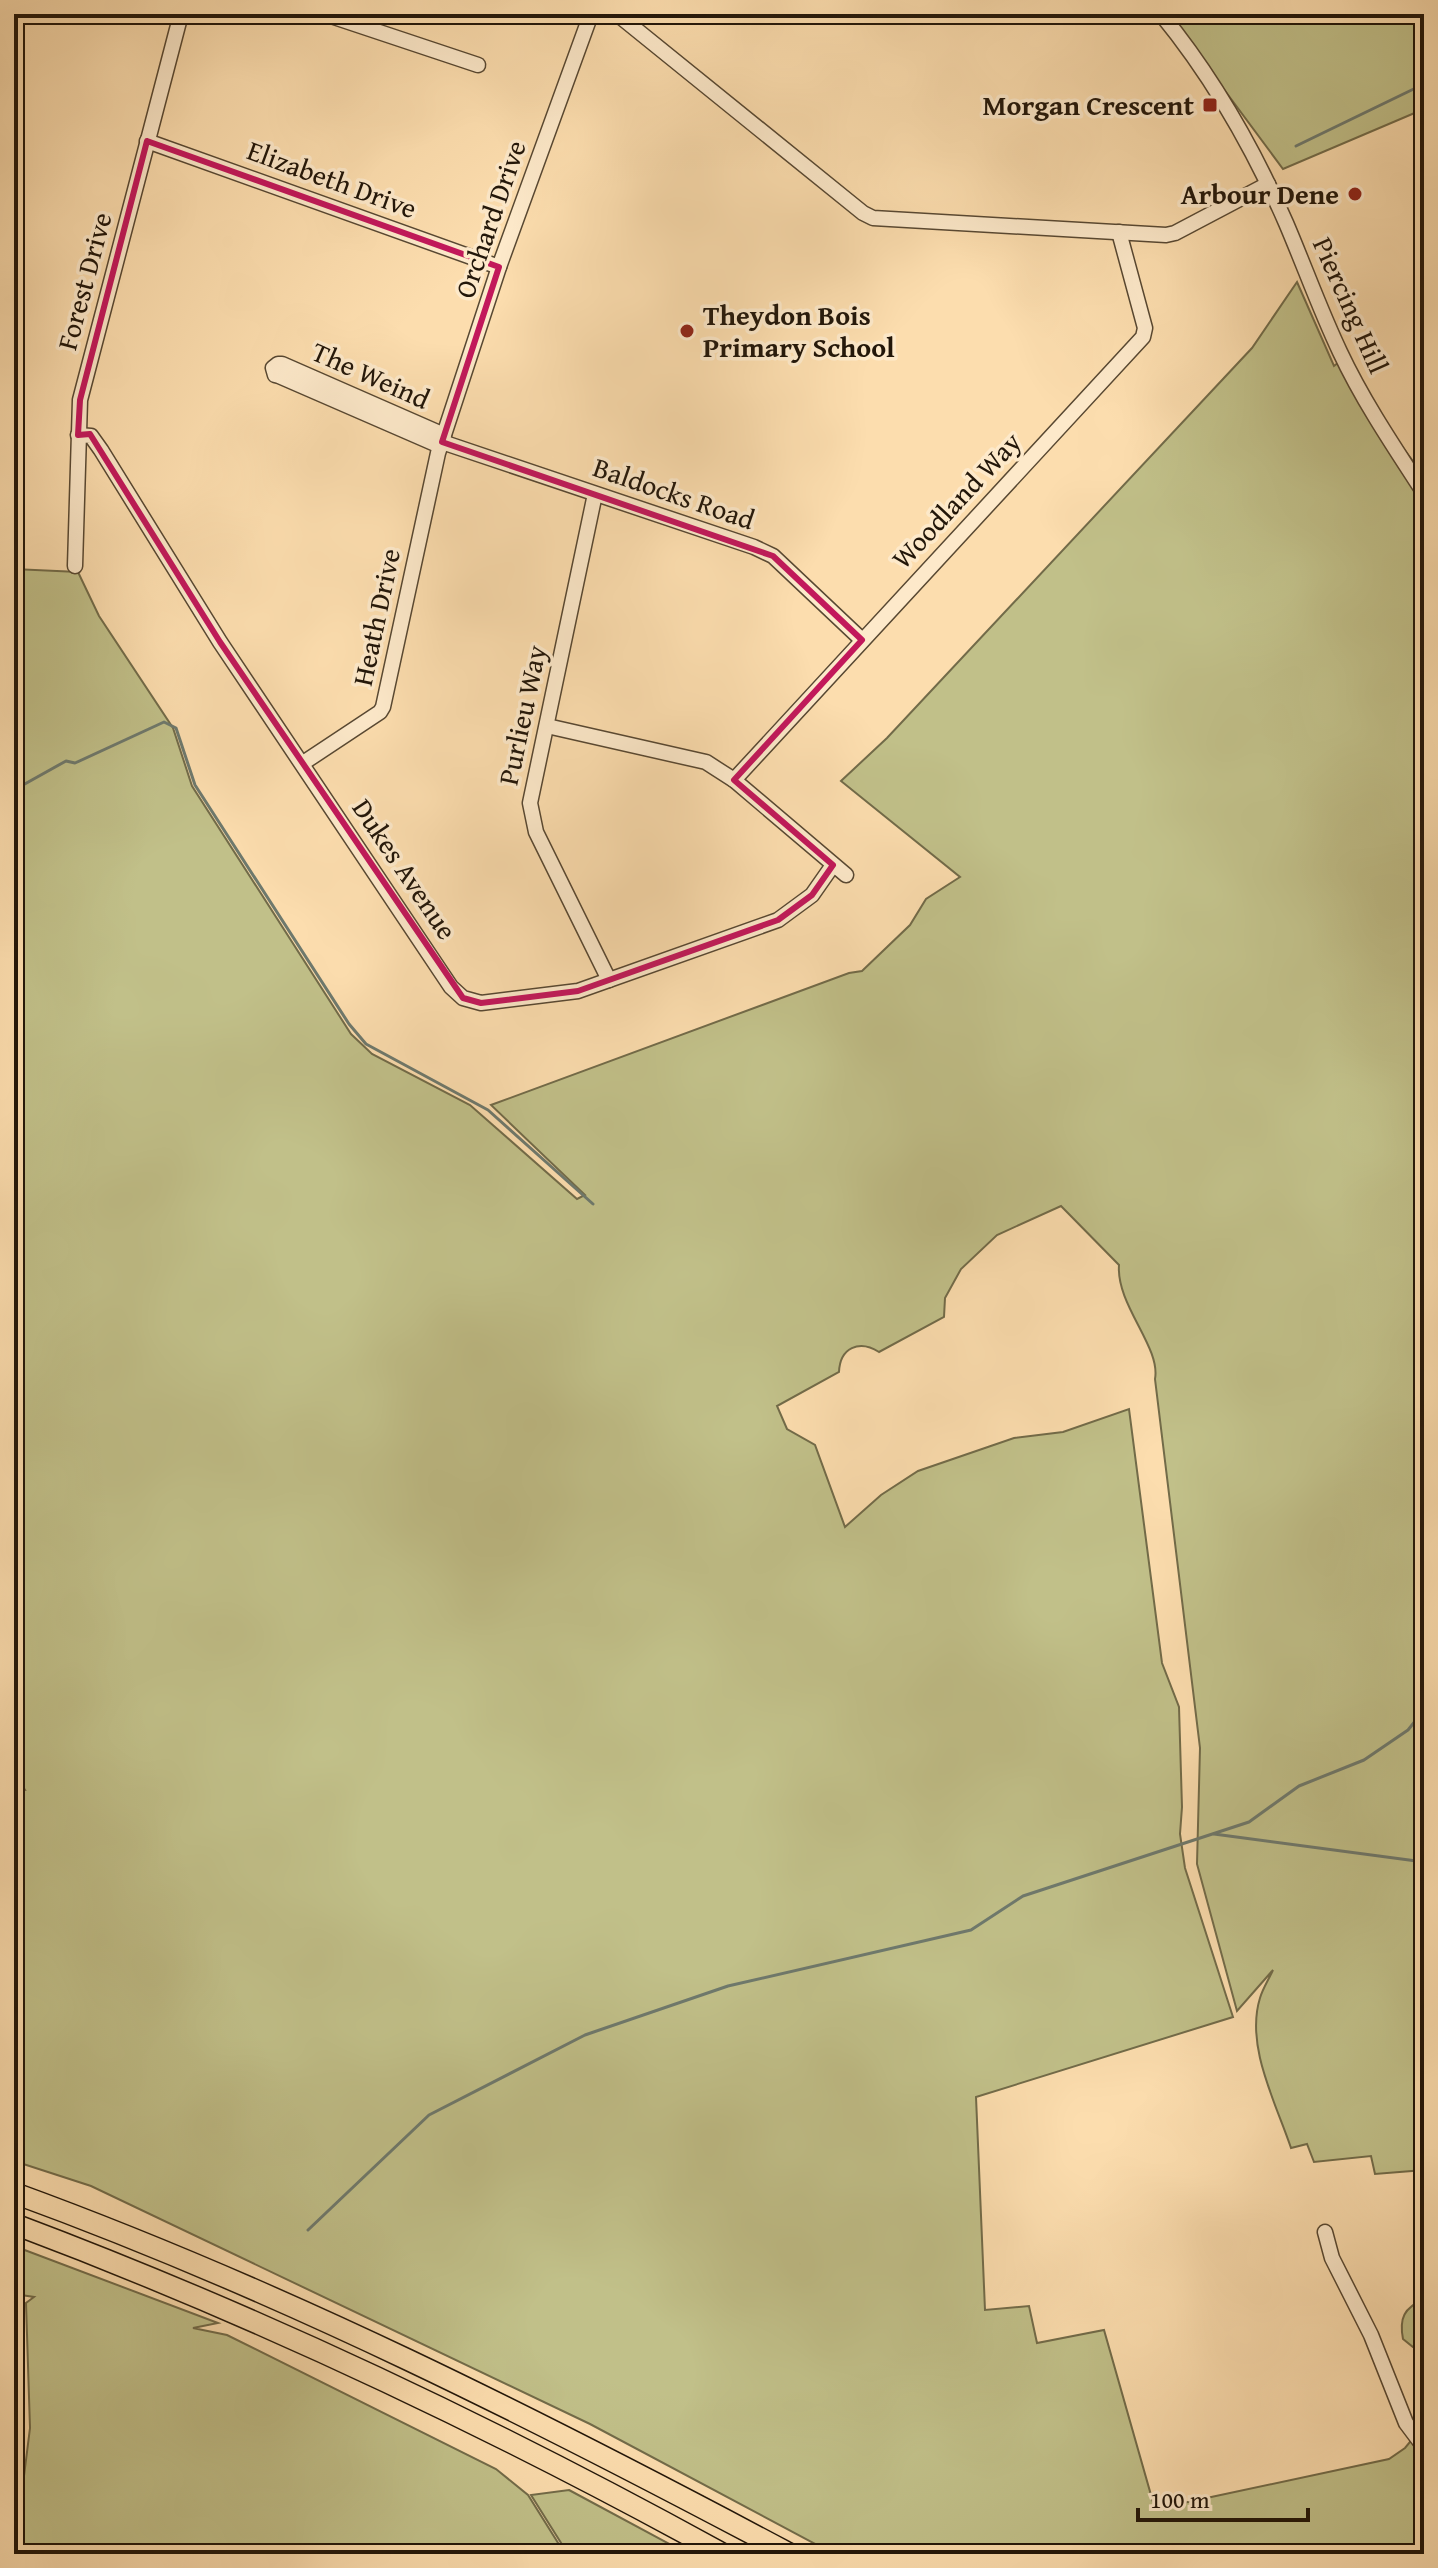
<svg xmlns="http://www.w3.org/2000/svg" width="1438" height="2568" viewBox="0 0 1438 2568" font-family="'Gentium Book Plus',serif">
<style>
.green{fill:#c1c089;stroke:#726b49;stroke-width:2}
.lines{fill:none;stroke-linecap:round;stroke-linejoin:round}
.stream{stroke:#6e796d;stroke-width:3}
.minor-casing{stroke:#584832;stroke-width:17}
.highway-casing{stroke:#221609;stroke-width:23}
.minor{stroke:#fde9ca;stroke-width:14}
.highway{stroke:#fcddae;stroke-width:20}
.marked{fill:none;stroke:#c2185b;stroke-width:6;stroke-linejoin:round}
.poi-dot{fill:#8f2418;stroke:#fde9ca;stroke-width:3}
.labels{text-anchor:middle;stroke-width:7;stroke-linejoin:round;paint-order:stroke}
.poi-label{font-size:28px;font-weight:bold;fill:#221609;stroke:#fde9ca;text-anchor:end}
.street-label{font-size:28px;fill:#221609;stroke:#fde9ca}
</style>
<rect width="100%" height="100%" fill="#fcddae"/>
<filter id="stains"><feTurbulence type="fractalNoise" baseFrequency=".0025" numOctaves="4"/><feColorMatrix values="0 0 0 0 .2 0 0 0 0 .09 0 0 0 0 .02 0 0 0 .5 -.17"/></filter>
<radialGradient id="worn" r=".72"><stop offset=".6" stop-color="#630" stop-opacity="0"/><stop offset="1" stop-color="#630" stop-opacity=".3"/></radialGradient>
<g class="green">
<polygon points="1168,14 1424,14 1424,109 1283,169"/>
<path d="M 1297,282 L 1334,366 L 1339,362 L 1424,476 L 1424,2170 L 1375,2174 L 1371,2156 L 1314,2162 L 1307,2144 L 1291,2148 C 1276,2103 1245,2046 1260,1998 C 1263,1988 1269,1979 1273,1970 L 1237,2011 L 1197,1864 L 1200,1748 L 1155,1379 C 1161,1347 1116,1305 1119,1265 L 1061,1206 L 997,1235 L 961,1269 L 945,1298 L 944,1317 L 879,1352 C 859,1339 840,1348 839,1372 L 777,1406 L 787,1429 L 815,1445 L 845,1527 L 881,1495 L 918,1471 L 1014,1438 L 1063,1432 L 1129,1409 L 1162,1663 L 1179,1707 L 1182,1807 L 1180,1834 L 1185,1868 L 1233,2017 L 976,2097 L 985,2310 L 1029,2306 L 1037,2343 L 1104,2330 L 1155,2509 L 1389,2459 L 1405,2448 L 1419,2431 L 1424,2434 L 1424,2554 L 834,2554 L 590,2424 L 91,2186 L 14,2161 L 14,1791 L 25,1790 L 18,1779 L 14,1780 L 14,569 L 78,572 L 99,616 L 173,728 L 192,786 L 351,1034 L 372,1054 L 470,1105 L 577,1199 L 585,1195 L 491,1105 L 849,973 L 862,971 L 910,925 L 926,899 L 960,877 L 841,781 L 887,738 L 1252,348 Z"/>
<polygon points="14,2246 218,2323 193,2328 227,2335 496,2469 528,2495 565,2554 20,2554 22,2492 30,2428 26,2303 34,2297 14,2294"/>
<path d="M 1424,2299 L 1424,2350 L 1413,2347 L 1403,2339 C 1399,2318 1404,2308 1424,2299 Z"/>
<polygon points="569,2490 688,2554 568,2554 531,2495"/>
</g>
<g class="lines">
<g class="stream">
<polyline points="1296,146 1424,84"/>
<polyline points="14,790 66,761 75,763 164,722 176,728 195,785 349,1024 366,1044 488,1110 593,1204"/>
<polyline points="1214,1834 1424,1862"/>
<polyline points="308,2230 429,2115 585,2035 728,1986 971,1930 1023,1896 1249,1822 1299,1786 1364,1760 1408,1730 1424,1710"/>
<polyline points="20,2445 22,2301"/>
</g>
<g class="minor-casing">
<g id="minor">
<polyline points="325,14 478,65"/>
<polyline points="617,14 863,213 873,218 1166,235 1175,233 1268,184"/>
<path d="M 1161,14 C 1212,76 1254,150 1286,223 C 1304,265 1320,310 1340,352 C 1363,401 1394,447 1424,493"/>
<polyline points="147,141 499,267"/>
<polyline points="78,435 91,436 101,450 220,642 451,987 463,998 481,1003 578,991 778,920 812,895 833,865"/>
<polyline points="442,442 754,547 773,556 862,640"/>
<polyline points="440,446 279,376 275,375 273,368 278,364 282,364 444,435"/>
<polyline points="595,494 530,803 536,832 609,980"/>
<polyline points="75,566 80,400 181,14"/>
<polyline points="547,726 706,762 734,780 846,875"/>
<polyline points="303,763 380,712 383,707 438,453 499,267 591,14"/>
<polyline points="734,780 1143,337 1145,328 1119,232"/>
<polyline points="1325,2232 1332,2258 1371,2335 1406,2423 1424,2447"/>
</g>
</g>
<g class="highway-casing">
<g id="highway">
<path d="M 14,2193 C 283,2291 538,2420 790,2554"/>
<path d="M 14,2224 C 259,2316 494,2428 723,2554"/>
</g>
</g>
<use href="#minor" class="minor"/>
<use href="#highway" class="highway"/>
</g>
<path class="marked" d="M 147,141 L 499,267 L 442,442 L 773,556 L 862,640 L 734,780 L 833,865 L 812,895 L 778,920 L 578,991 L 481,1003 L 463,998 L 220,642 L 90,434 L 78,435 L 80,400 Z"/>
<g class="poi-dot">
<rect x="1202" y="97" width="16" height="16" rx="4"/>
<circle cx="1355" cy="194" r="8"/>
<circle cx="687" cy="331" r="8"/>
</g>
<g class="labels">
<g class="poi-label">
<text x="1194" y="115">Morgan Crescent</text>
<text x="1339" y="204">Arbour Dene</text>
<text x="703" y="325" text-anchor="start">Theydon Bois<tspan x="703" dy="32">Primary School</tspan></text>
</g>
<g class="street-label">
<text transform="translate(332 179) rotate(20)" y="10">Elizabeth Drive</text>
<text transform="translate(490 219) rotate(-71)" y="10">Orchard Drive</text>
<text transform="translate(84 281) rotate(-75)" y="10">Forest Drive</text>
<text transform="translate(1351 305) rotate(66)" y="10">Piercing Hill</text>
<text transform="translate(371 375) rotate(24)" y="10">The Weind</text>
<text transform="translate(674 493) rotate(19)" y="10">Baldocks Road</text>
<text transform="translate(956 500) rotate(-47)" y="10">Woodland Way</text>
<text transform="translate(376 617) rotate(-78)" y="10">Heath Drive</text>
<text transform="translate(522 715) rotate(-78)" y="10">Purlieu Way</text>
<text transform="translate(405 869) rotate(56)" y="10">Dukes Avenue</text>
</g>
</g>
<rect width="1438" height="2568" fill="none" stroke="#fcddae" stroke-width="48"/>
<rect x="16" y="16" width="1406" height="2536" fill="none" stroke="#221609" stroke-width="4"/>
<rect x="24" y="24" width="1390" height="2520" fill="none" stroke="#221609" stroke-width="2"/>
<path d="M1138 2508v12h170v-12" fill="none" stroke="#221609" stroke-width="4"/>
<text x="1150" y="2508" font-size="24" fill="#221609" stroke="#fde9ca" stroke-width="6" paint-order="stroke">100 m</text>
<rect width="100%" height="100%" filter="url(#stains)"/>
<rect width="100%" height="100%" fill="url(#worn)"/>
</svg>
